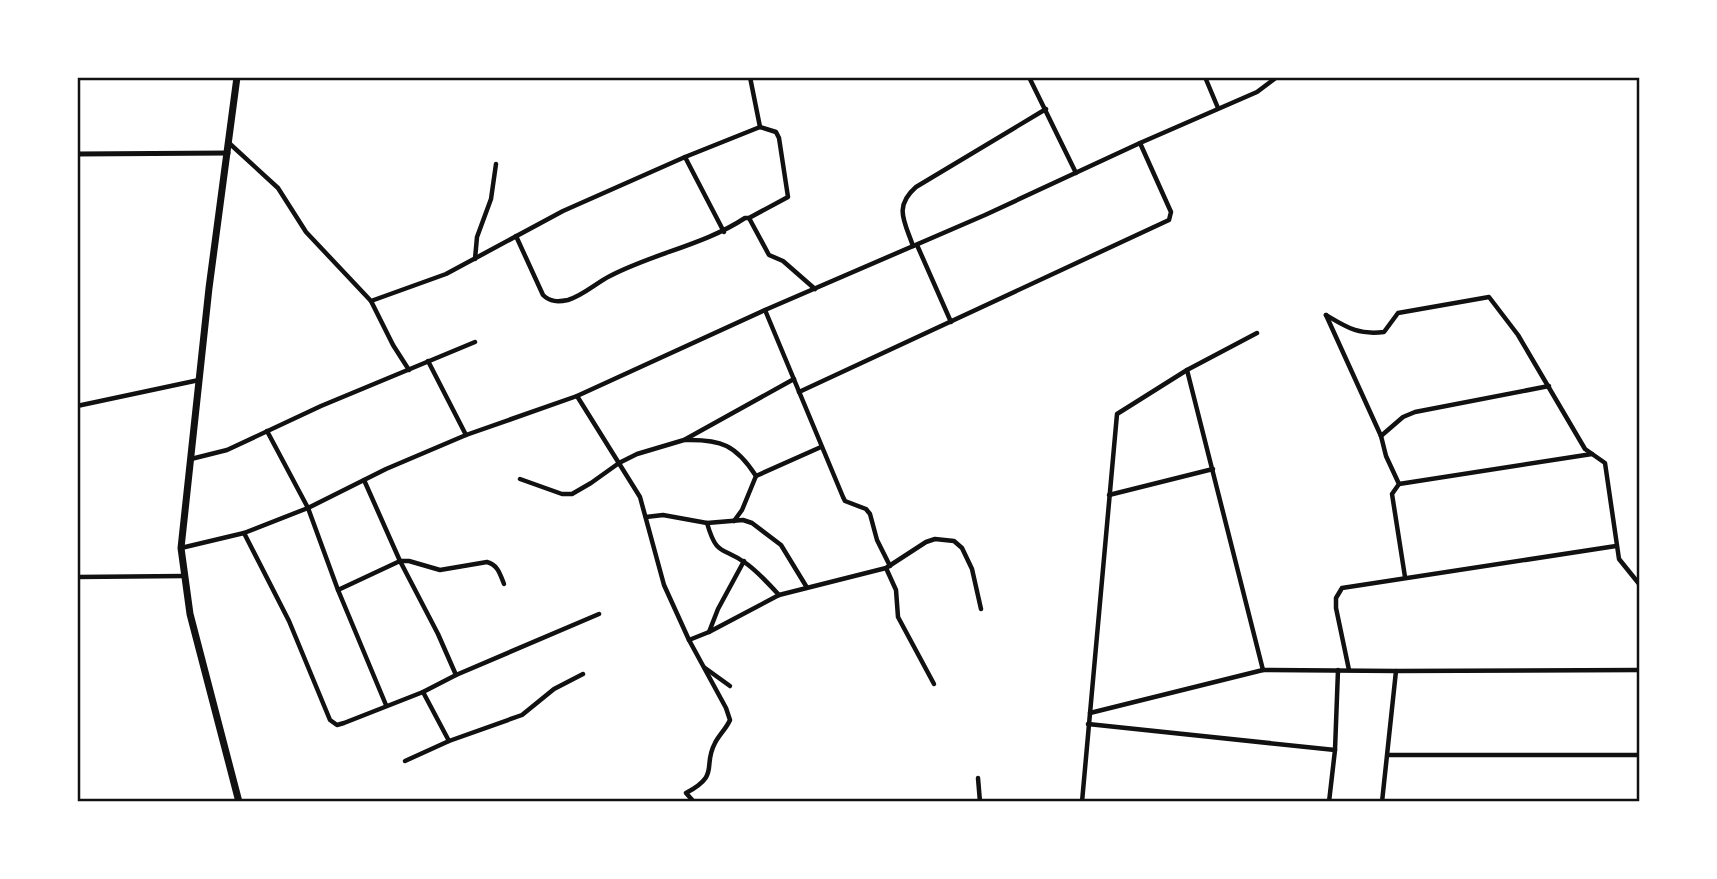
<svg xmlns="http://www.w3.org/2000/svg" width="1717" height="879" viewBox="0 0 1717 879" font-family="Overpass,sans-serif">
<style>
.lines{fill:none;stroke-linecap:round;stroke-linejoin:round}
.minor{stroke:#111;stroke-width:4.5}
.tertiary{stroke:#111;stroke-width:5}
.primary{stroke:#111;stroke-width:7}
.neatline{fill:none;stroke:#111;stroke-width:2.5}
</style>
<rect width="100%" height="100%" fill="#fff"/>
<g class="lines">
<g class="minor">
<polyline points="1029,77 1076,173"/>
<polyline points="1205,77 1218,108"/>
<polyline points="229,143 278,188 306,232 371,301 446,274 563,211 685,157 760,127 750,77"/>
<polyline points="685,157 724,232"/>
<polyline points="749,218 769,255 783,261 815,289"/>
<path d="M 516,236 L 543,295 C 550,302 558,302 568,300 C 584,295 596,283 610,276 C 654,253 704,245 745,218 L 749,218 L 788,197 L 779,138 L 776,132 L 760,127"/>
<polyline points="917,245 951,322"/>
<path d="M 913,246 C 905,222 893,207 916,187 L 1046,109"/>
<polyline points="475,259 477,237 491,199 496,164"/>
<polyline points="371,301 393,345 409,370"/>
<polyline points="765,310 843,497 845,501 866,509 870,514 877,540 890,566"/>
<path d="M 1326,315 C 1348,328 1358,335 1384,332 L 1398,313 L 1489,297 L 1518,335 L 1585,449 L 1605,463 L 1619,559 L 1640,585"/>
<polyline points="1326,315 1381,436 1386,456 1399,484 1392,494 1405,577"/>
<polyline points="428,361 466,435 577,396 640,497 664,585 689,640 709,632 779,595 886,568 926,542 935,539 954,541 962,548 972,569 981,609"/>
<polyline points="1187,370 1263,670"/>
<polyline points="799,392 1169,220 1171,212 1140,143"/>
<polyline points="577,396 765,310 985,215 1140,143 1257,92 1277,77"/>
<polyline points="77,406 199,380"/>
<polyline points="267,431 308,508 338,590 386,705"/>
<polyline points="1381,436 1403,417 1415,412 1549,386"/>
<path d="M 685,440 C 721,439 736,445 756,476"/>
<polyline points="191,459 227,450 321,406 475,342"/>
<polyline points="520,479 562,494 572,494 591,483 619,463 637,454 684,440 794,379"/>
<polyline points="364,480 400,561 438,634 456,675"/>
<polyline points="1399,484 1592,454"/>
<polyline points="1109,495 1213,469"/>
<polyline points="646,517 663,515 707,523 743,520 752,523 781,545 806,586"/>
<polyline points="734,521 742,510 756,476 821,447"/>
<path d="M 707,523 C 717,558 723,546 747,564 C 759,573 769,584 779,595"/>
<polyline points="244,533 289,621 330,720 337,725 344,723 423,692"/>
<polyline points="181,548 244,533 308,508 386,469 466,435"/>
<polyline points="886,568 896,590 898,617 934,684"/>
<polyline points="77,577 184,576"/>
<path d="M 338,590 L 400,561 L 409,561 L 440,570 L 487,562 C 498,565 500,574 504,584"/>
<polyline points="709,632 718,609 744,561"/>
<path d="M 689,640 L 726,708 L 730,720 C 726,729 719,735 715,743 C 702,767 721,774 686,793 L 694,802"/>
<polyline points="705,668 730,686"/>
<polyline points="1349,670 1336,608 1336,598 1342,588 1616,546"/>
<polyline points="583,674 554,689 522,715 449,741 423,692 456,675 599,614"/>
<polyline points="1090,713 1263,670 1396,671"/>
<polyline points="1088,724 1335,750"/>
<polyline points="1388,755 1640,755"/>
<polyline points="405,761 449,741"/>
<polyline points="978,778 980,802"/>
<polyline points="1082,802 1117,414 1187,370 1257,333"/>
<polyline points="1329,802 1335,750 1338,670"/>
<polyline points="1382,802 1396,671 1640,670"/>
</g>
<polyline class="tertiary" points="77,154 228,153"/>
<polyline class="primary" points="237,77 209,288 181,548 190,614 239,802"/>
</g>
<rect width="1717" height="879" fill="none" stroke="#ffffff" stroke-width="158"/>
<rect x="79" y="79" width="1559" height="721" class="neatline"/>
</svg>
